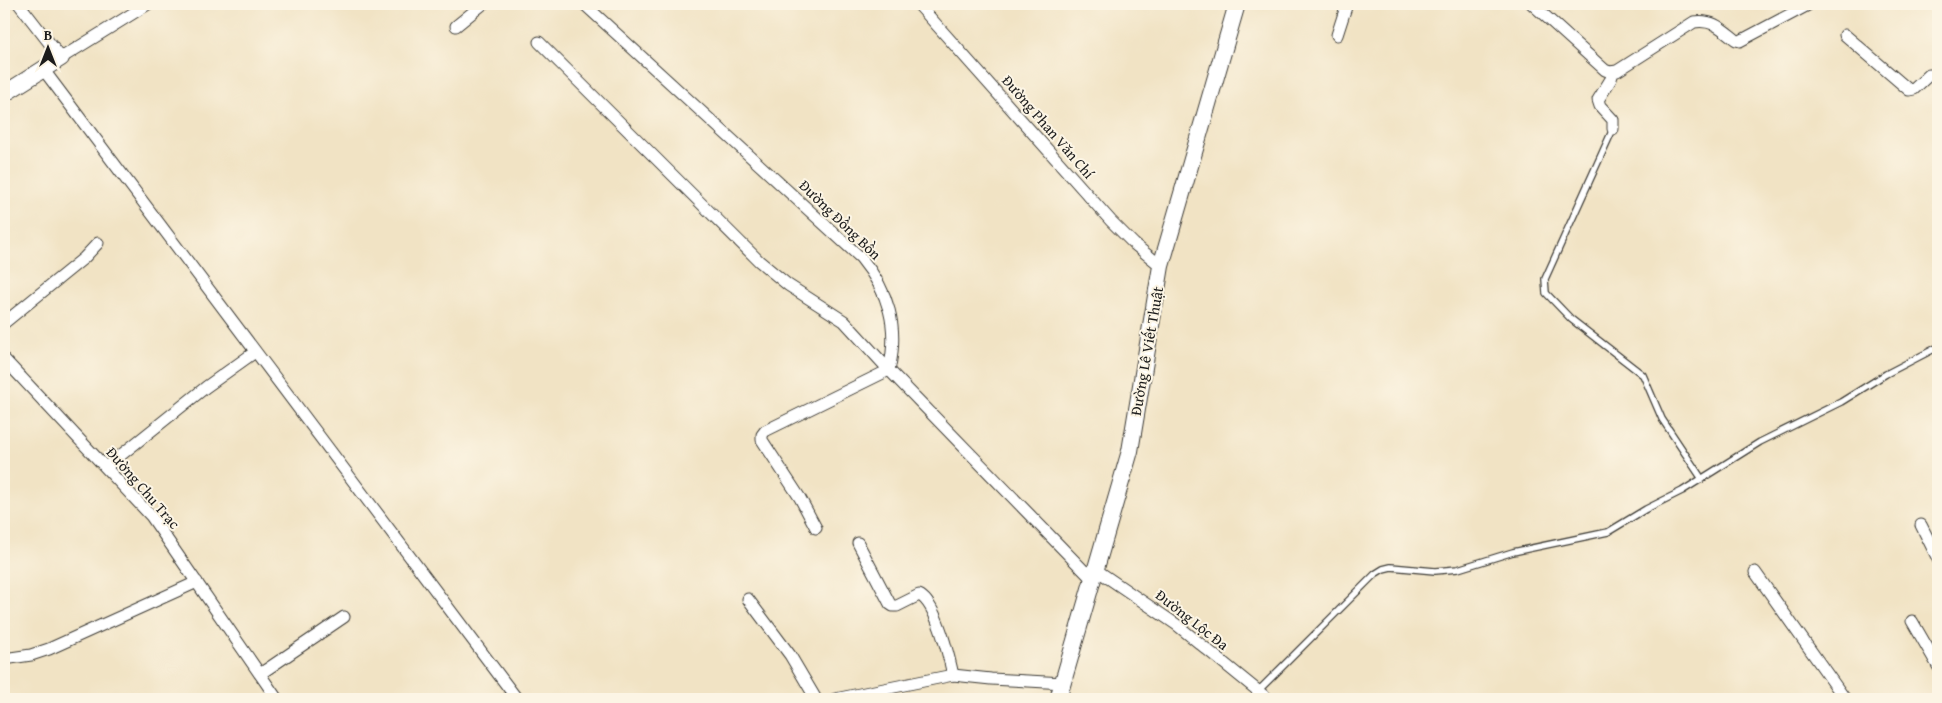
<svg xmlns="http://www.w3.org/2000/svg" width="1942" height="703" viewBox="0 0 1942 703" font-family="'Gentium Book Plus',serif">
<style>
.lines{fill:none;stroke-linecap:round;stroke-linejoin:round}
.lane-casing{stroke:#3c3a35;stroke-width:8}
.street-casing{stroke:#3c3a35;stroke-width:13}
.secondary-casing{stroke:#3c3a35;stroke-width:18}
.lane{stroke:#fff;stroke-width:5.5}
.street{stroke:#fff;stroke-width:11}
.secondary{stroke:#fff;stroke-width:16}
.labels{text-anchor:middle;stroke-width:4;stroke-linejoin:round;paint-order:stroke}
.street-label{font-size:15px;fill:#1c1c1c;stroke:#fcf5e5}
</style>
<rect width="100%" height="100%" fill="#fcf5e5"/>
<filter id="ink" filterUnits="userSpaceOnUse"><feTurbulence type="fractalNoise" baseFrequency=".02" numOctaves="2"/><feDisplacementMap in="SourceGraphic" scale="10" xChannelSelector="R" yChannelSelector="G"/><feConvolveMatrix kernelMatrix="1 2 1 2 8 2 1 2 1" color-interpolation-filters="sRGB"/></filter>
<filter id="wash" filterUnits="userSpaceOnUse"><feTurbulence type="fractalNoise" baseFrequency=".0096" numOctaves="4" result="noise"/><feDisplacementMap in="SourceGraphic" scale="20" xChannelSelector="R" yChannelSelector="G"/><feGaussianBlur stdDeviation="1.12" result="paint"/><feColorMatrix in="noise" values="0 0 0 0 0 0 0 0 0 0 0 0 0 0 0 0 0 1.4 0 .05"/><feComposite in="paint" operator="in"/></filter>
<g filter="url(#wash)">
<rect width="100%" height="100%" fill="#f1e3c4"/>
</g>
<g filter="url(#ink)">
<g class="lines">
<g class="lane-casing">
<g id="lane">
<polyline points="1613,129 1545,279 1546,293 1571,319 1643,375 1662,419 1702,479"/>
<polyline points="1258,691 1375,574 1383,569 1391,567 1435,571 1458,569 1513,552 1608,532 1646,509 1682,491 1760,442 1841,402 1886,374 1938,347"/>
</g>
</g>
<g class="street-casing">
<g id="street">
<polyline points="19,4 61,58 148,4"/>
<path d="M 584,4 L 861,258 C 889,292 899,327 889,370 L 1092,579"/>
<polyline points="918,4 1111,221 1134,244 1161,266"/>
<path d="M 1532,4 L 1605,70 L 1610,72 L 1617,71 L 1694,22 C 1713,19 1722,29 1736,40 L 1740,41 L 1808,5"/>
<polyline points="456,26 483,4"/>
<polyline points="1337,35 1347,4"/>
<polyline points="1845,35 1909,90 1914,89 1929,75 1936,75 1938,78"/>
<polyline points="539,42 759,261 788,285 844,321 889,370 765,431 762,435 762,440 800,498 816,528"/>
<polyline points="43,69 517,699"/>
<polyline points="1613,129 1613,120 1600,106 1598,100 1611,79 1613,72"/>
<polyline points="4,323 84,258 98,243"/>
<polyline points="4,359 151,516 277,699"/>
<polyline points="106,467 206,387 255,352"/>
<polyline points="1921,525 1938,559"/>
<path d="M 858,543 L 890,604 L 893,606 L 897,606 L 919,595 C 936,602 949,657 953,675"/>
<polyline points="1095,569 1177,625 1268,699"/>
<polyline points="1755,572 1845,699"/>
<polyline points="748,599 790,655 816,699"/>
<polyline points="1912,621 1938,666"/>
<polyline points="4,659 31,655 49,649 197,582"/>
<polyline points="260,674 344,617"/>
<polyline points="835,699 953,675 991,679 1064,683"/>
</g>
</g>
<g class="secondary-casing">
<g id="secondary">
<polyline points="4,94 61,58"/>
<polyline points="1058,699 1130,451 1161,266 1237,4"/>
</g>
</g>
<use href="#lane" class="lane"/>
<use href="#street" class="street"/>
<use href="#secondary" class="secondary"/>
</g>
</g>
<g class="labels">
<g class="street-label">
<text transform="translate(1048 127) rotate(49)" y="5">Đường Phan Văn Chí</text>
<text transform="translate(840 220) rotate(44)" y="5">Đường Đồng Bồn</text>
<text transform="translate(1147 351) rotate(-80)" y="5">Đường Lê Viết Thuật</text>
<text transform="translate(143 488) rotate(49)" y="5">Đường Chu Trạc</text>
<text transform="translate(1192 620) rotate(38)" y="5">Đường Lộc Đa</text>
</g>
</g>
<rect width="1942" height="703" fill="none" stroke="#fcf5e5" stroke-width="20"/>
<g transform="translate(48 48)" stroke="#fcf5e5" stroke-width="4" paint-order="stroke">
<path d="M0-4L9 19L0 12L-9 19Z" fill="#1c1c1c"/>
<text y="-8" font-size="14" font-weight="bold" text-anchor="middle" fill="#1c1c1c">B</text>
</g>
</svg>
